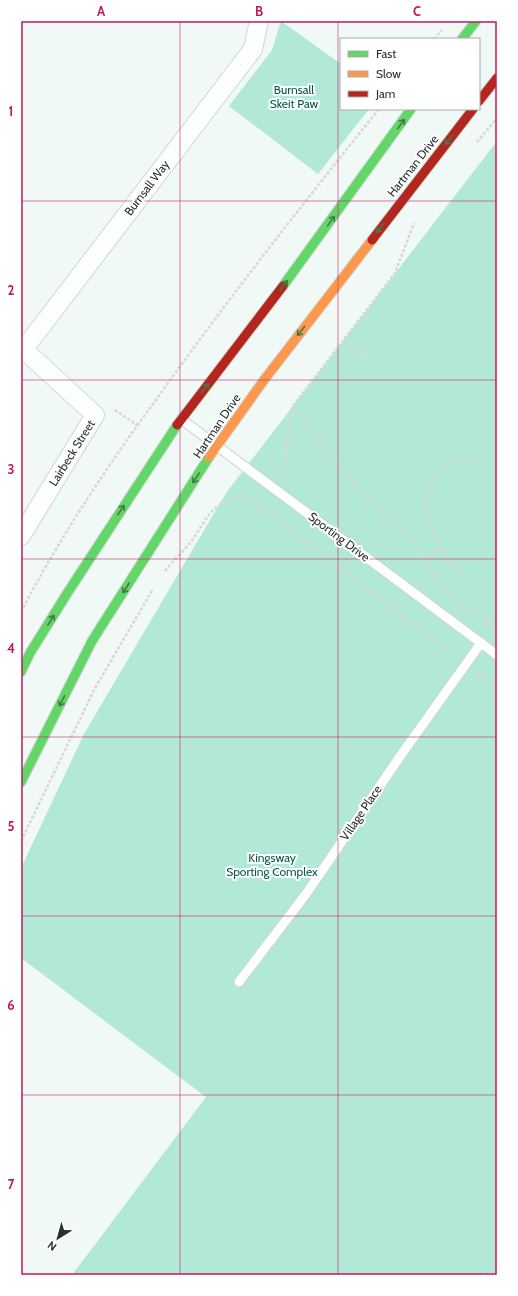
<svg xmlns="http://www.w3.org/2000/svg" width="518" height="1296" viewBox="0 0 518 1296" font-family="Cabin,sans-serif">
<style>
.green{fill:#b2e8d6}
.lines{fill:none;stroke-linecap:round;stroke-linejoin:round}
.lane-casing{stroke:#ced6d3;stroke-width:11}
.street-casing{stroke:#ced6d3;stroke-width:20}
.fast-casing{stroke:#ced6d3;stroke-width:11}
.slow-casing{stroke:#ced6d3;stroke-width:11}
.jam-casing{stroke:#ced6d3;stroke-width:11}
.path{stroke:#d5d8d6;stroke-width:2.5;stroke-dasharray:3 2;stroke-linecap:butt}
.lane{stroke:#fdfefe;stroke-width:9}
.street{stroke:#fdfefe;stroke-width:18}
.fast{stroke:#63d668;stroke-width:9}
.slow{stroke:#ff974d;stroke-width:9}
.jam{stroke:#b3261e;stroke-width:9}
.oneway{stroke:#437a47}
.grid{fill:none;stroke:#c2185b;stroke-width:1;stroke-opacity:0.55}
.labels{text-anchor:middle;stroke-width:4;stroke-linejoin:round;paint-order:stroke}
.park-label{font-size:12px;fill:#015a45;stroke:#fff}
.street-label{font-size:12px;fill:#292f2c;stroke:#fff}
.neatline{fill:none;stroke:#c2185b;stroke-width:1.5}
.grid-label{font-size:13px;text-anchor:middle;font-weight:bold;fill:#c2185b}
</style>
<rect width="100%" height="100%" fill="#f0f9f5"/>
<g class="green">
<polygon points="281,21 341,64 341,109 369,109 318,174 229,106 272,50"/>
<polygon points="497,141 497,1275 72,1275 206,1097 21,958 21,868 84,734 226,493"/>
</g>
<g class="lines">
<g class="lane-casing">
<g id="lane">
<polyline points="181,419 497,655"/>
<polyline points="239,982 306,894 401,755 481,643"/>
</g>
</g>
<g class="street-casing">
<g id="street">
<polyline points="21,347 95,415 21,536"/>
<polyline points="24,349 253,49 259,21"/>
</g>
</g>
<g class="fast-casing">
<g id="fast">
<polyline points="462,39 476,21"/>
<polyline points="283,286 411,109"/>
<polyline points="21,672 30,653 68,592 177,425"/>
<polyline points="21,782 92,641 209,457"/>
</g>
</g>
<g class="slow-casing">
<polyline id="slow" points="209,457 264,380 372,240"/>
</g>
<g class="jam-casing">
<g id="jam">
<polyline points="479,101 497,78"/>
<polyline points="372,240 473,109"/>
<polyline points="177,425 283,286"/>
</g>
</g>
<g class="path">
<polyline points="434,39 442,30"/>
<polyline points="477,142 497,118"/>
<polyline points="344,339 365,355 360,361"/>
<polyline points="292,407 354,485 417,548 429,564 439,586 497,629"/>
<polyline points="115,410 137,425"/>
<polyline points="279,473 285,465 292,407 395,273 414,223"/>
<polyline points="256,504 455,656"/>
<polyline points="425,559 442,549"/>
<path d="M 165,571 C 172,561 182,553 190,543 C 208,519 209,503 242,496 L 256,504 L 261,498"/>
<polyline points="461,577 448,561 424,515 427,490 448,461 478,458"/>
<path d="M 21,612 C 62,533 111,461 163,390 C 232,294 305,201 379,109"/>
<polyline points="488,622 497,609"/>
<polyline points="478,673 497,687"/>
<polyline points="21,841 94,690 153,589"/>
</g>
<use href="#lane" class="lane"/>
<use href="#street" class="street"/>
<use href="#fast" class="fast"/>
<use href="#slow" class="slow"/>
<use href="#jam" class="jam"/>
</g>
<defs><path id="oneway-shaft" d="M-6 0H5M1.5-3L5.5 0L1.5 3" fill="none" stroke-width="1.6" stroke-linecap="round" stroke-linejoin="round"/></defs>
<g class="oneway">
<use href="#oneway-shaft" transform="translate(401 124) rotate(-54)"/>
<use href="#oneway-shaft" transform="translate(449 140) rotate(128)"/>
<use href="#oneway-shaft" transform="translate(331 221) rotate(-55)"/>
<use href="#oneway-shaft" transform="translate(380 228) rotate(128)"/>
<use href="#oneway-shaft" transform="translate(284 285) rotate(-52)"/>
<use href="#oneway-shaft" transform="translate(301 331) rotate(128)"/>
<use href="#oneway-shaft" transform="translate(205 388) rotate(-52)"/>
<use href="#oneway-shaft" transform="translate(196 478) rotate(123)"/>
<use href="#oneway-shaft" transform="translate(121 510) rotate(-57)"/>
<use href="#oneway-shaft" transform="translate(126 588) rotate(123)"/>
<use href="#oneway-shaft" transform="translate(51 620) rotate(-58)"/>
<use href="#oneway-shaft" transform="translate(62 701) rotate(117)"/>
</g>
<path class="grid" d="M 180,21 L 180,1275M 338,21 L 338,1275M 21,201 L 497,201M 21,380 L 497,380M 21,559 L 497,559M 21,737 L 497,737M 21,916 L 497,916M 21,1095 L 497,1095"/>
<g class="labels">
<g class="park-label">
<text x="294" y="94">Burnsall<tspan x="294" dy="14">Skeit Paw</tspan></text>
<text x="272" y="862">Kingsway<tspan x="272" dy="14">Sporting Complex</tspan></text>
</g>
<g class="street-label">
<text transform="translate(413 166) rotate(-52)" y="4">Hartman Drive</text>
<text transform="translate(147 188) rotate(-53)" y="4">Burnsall Way</text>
<text transform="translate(217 426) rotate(-56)" y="4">Hartman Drive</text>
<text transform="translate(72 453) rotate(-58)" y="4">Lairbeck Street</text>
<text transform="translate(339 537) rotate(37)" y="4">Sporting Drive</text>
<text transform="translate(361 813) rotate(-56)" y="4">Village Place</text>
</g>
</g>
<rect width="518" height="1296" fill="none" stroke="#ffffff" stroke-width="44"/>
<rect x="340" y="38" width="140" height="72" fill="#ffffff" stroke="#a9acab"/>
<rect x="348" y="51" width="20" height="6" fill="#63d668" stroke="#a9acab"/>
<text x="376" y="58" font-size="12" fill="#292f2c">Fast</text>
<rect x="348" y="71" width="20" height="6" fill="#ff974d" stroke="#a9acab"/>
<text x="376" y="78" font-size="12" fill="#292f2c">Slow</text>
<rect x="348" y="91" width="20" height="6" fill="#b3261e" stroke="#a9acab"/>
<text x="376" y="98" font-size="12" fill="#292f2c">Jam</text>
<g transform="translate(58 1238) rotate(217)" stroke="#ffffff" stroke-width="3" paint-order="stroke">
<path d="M0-3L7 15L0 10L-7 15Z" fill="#292f2c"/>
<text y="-6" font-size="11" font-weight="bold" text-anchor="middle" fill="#292f2c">N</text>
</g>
<rect x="22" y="22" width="474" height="1252" class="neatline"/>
<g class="grid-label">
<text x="101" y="16">A</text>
<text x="259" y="16">B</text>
<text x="417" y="16">C</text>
<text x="11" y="116">1</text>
<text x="11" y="295">2</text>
<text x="11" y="474">3</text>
<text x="11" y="653">4</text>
<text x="11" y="831">5</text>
<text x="11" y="1010">6</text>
<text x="11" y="1189">7</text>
</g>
</svg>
